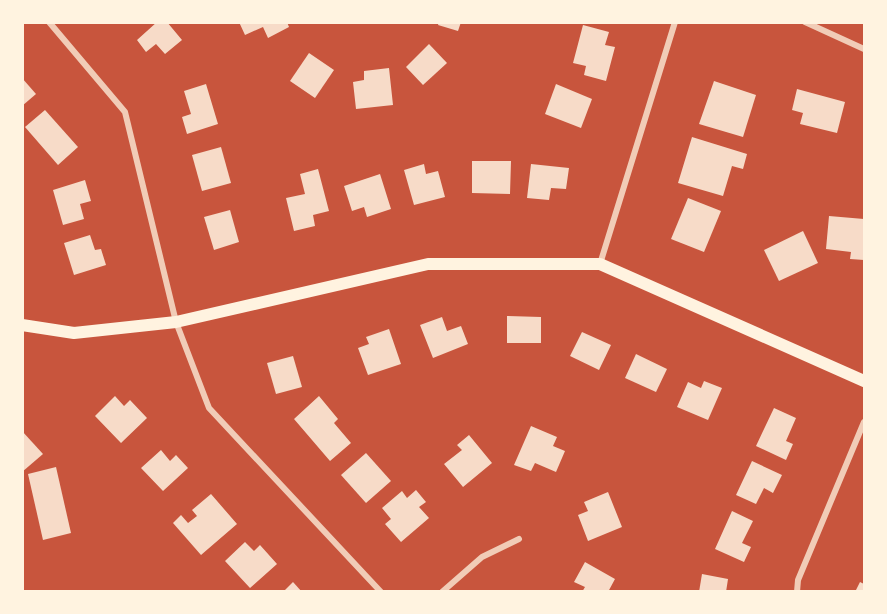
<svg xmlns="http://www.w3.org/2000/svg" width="887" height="614" viewBox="0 0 887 614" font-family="Bitter,serif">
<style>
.building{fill:#f7dbc8}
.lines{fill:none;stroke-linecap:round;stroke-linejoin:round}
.minor{stroke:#f1ccb7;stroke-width:6}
.secondary{stroke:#fff3e0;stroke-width:12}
</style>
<rect width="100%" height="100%" fill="#c8553d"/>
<g class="building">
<polygon points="157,22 167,22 182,40 165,54 156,44 146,52 137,40"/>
<polygon points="239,22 287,22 289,27 268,38 263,27 245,35"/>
<polygon points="439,22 461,22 458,31 438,25"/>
<polygon points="583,25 609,32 605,45 615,47 606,81 584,75 586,66 573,63"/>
<polygon points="429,44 447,63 423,85 406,67"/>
<polygon points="309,53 334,70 315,98 290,81"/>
<polygon points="389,68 393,105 356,109 353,82 364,80 364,71"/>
<polygon points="22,78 36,94 22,106"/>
<polygon points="714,81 756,95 743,137 699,124"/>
<polygon points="206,84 218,124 187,134 182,117 191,114 184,91"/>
<polygon points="556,84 592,99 581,128 545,114"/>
<polygon points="797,89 845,102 837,133 800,124 803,113 792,110"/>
<polygon points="45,110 78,147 58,165 25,127"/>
<polygon points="692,137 747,154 743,169 732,166 723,196 678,183"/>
<polygon points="221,147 231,183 202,191 192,155"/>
<polygon points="472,161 511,161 510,194 472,193"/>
<polygon points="424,164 426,174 438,171 445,197 414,205 404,170"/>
<polygon points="531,164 569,168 566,189 551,188 549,200 527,198"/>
<polygon points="318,169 329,211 313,215 315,226 294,231 286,198 305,194 300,174"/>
<polygon points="380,174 391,209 367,217 364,207 352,211 344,186"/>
<polygon points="85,180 91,201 80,204 84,219 63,225 53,190"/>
<polygon points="688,198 721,211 704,252 671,239"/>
<polygon points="230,210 239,242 214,250 204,217"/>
<polygon points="829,216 864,219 864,260 850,259 851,252 826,249"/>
<polygon points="803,231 818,263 779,281 764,250"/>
<polygon points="90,235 95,250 101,249 106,265 74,275 64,243"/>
<polygon points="507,316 541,317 541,343 507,343"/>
<polygon points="442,317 447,331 461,326 468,344 433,358 420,325"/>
<polygon points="389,329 401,364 368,375 358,348 369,344 366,337"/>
<polygon points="582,332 611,345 599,370 570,356"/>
<polygon points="636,354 667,369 656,392 625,378"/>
<polygon points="293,356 302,387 276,394 267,363"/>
<polygon points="704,381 722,388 708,420 677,407 688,382 701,388"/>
<polygon points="115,396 124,406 130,400 147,418 121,443 95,416"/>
<polygon points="319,396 338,419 334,423 351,443 330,461 294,419"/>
<polygon points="774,408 796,418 786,441 793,444 786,460 756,446"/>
<polygon points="531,426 557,437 553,446 565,451 556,472 535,463 531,471 514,465"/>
<polygon points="22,431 43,454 22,472"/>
<polygon points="469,435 492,463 463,487 444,464 462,450 457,445"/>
<polygon points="161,450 170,461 176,455 188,468 163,491 141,468"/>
<polygon points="366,453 391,481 366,503 341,475"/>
<polygon points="752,461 782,475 773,493 764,488 756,504 736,495"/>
<polygon points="56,467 71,533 43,540 28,474"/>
<polygon points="416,490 426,502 419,507 429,518 401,542 385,524 391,519 382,508 402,491 407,498"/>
<polygon points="608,492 622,527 588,541 578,515 588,511 584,502"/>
<polygon points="211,494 237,524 201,555 173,523 181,515 188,523 197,516 192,510"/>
<polygon points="732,511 753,521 742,543 751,547 744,562 715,549"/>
<polygon points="245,542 254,551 260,545 277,564 250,588 225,561"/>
<polygon points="585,562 615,579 608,592 582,592 585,587 574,582"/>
<polygon points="702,574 728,579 726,592 699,592"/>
<polygon points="293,582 302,592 283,592"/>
<polygon points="860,582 864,584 864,592 855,592"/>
</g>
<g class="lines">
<g class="minor">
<polyline points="49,22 125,112 176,322 209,408 381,592"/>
<polyline points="805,22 864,49"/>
<polyline points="600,264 675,22"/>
<polyline points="442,592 482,557 519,539"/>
<polyline points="797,592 798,580 864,422"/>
</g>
<polyline class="secondary" points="22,325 74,333 176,322 428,264 600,264 864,381"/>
</g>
<rect width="887" height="614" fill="none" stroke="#fff3e0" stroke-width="48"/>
</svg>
